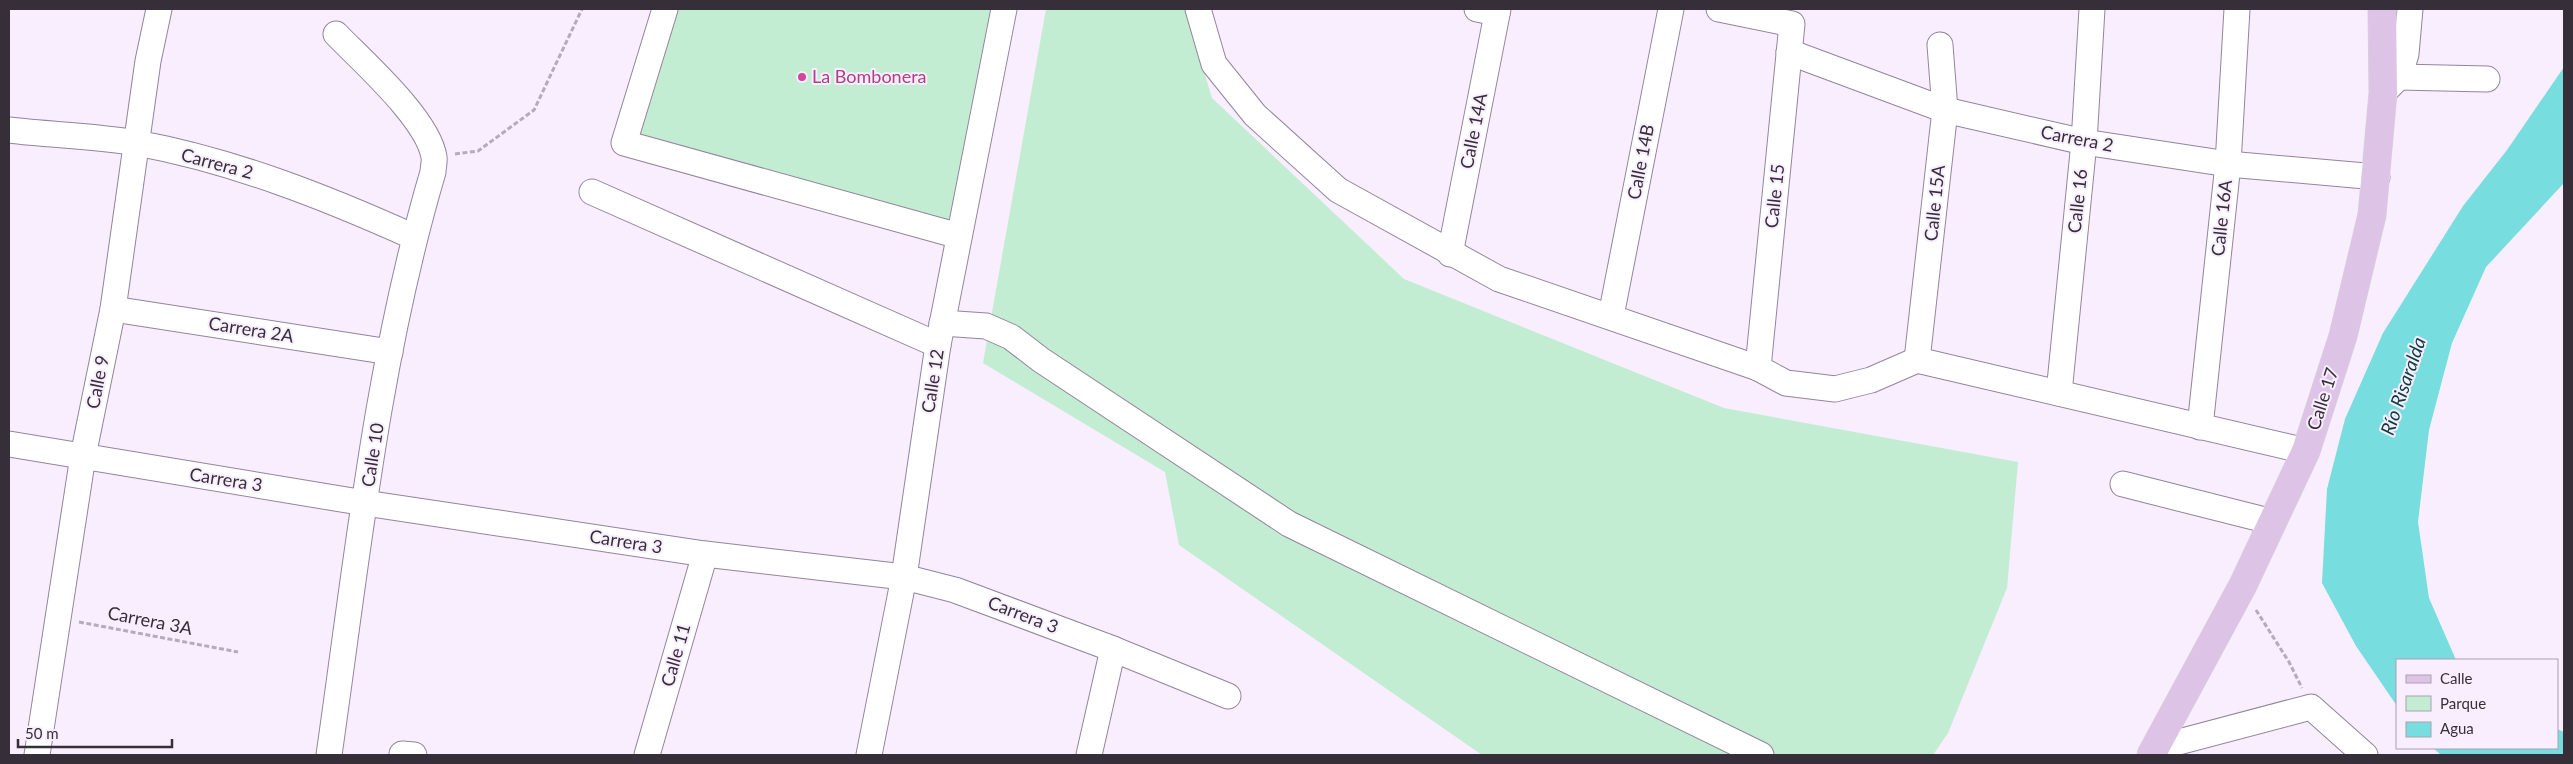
<svg xmlns="http://www.w3.org/2000/svg" width="2573" height="764" viewBox="0 0 2573 764" font-family="Lato,sans-serif">
<style>
.green{fill:#c2edd2}
.water{fill:#78dddf}
.lines{fill:none;stroke-linecap:round;stroke-linejoin:round}
.minor-casing{stroke:#94849d;stroke-width:27}
.major-casing{stroke:#d7d5d7;stroke-width:29}
.path{stroke:#b5acba;stroke-width:3;stroke-dasharray:5 2.5;stroke-linecap:butt}
.minor{stroke:#fff;stroke-width:25}
.major{stroke:#ddc4e7;stroke-width:28}
.hotel-dot{fill:#d1479c;stroke:#f8eefe;stroke-width:2}
.labels{text-anchor:middle;stroke-width:4;stroke-linejoin:round;paint-order:stroke}
.hotel-label{font-size:18px;fill:#b23c85;stroke:#f8eefe;text-anchor:start}
.street-label{font-size:18px;fill:#362f39;stroke:#f8eefe}
.water-label{font-size:19px;font-style:italic;fill:#0b3d3e;stroke:#f8eefe}
</style>
<rect width="100%" height="100%" fill="#f8eefe"/>
<g class="green">
<polygon points="672,9 996,9 957,232 629,139"/>
<polygon points="1046,9 1185,9 1212,98 1404,279 1724,408 2018,462 2007,588 1948,733 1933,755 1482,755 1179,545 1165,472 983,363"/>
</g>
<g class="water">
<polygon points="2564,67 2564,183 2486,267 2452,343 2429,430 2418,522 2429,598 2456,660 2397,660 2397,706 2356,646 2322,583 2327,489 2345,419 2383,333 2463,206 2507,150"/>
<polygon points="2557,729 2564,732 2564,755 2441,755 2433,748 2557,748"/>
</g>
<g class="lines">
<g class="minor-casing">
<g id="minor">
<polyline points="665,9 624,143 959,236"/>
<polyline points="1198,9 1214,64 1255,115 1338,190 1499,279 1758,368 1786,383 1835,389 1871,380 1917,360 2306,451"/>
<polyline points="1477,9 1497,13"/>
<polyline points="1719,9 1792,24 1758,368"/>
<polyline points="1789,52 1945,110 2084,142 2228,164 2377,177"/>
<polyline points="2399,77 2487,79"/>
<polyline points="2383,93 2399,77 2406,54 2410,9"/>
<path d="M 9,130 C 51,135 96,136 137,143 C 234,161 325,197 414,237"/>
<polyline points="592,192 938,345"/>
<polyline points="1450,254 1498,9"/>
<polyline points="113,309 390,352"/>
<polyline points="1611,316 1671,9"/>
<polyline points="942,323 986,326 1011,337 1041,360 1289,524 1761,755"/>
<polyline points="1917,360 1945,110 1940,45"/>
<polyline points="2059,393 2084,142 2092,9"/>
<polyline points="2200,427 2228,164 2237,9"/>
<polyline points="9,444 365,503 705,554 904,577 955,590 1113,649 1228,696"/>
<polyline points="2123,484 2273,522"/>
<polyline points="2156,748 2311,707 2365,755"/>
<polyline points="402,754 414,755"/>
<polyline points="37,755 83,456 113,309 148,61 159,9"/>
<path d="M 329,755 C 357,560 377,361 433,172 C 433,167 435,161 434,157 C 428,119 363,62 336,34"/>
<polyline points="647,755 705,554"/>
<polyline points="869,755 904,577 938,345 1004,9"/>
<polyline points="1089,755 1113,649"/>
</g>
</g>
<g class="major-casing">
<polyline id="major" points="2151,755 2243,585 2306,451 2343,336 2372,215 2383,93 2382,9"/>
</g>
<g class="path">
<polyline points="455,154 478,151 534,110 582,9"/>
<polyline points="2256,610 2289,662 2302,688"/>
<polyline points="79,622 238,652"/>
</g>
<use href="#minor" class="minor"/>
<use href="#major" class="major"/>
</g>
<circle class="hotel-dot" cx="802" cy="77" r="5"/>
<g class="labels">
<g class="hotel-label">
<text x="812" y="83">La Bombonera</text>
</g>
<g class="street-label">
<text transform="translate(1474 131) rotate(-79)" y="6">Calle 14A</text>
<text transform="translate(2077 139) rotate(11)" y="6">Carrera 2</text>
<text transform="translate(1641 162) rotate(-79)" y="6">Calle 14B</text>
<text transform="translate(217 164) rotate(15)" y="6">Carrera 2</text>
<text transform="translate(1775 196) rotate(-84)" y="6">Calle 15</text>
<text transform="translate(2078 201) rotate(-84)" y="6">Calle 16</text>
<text transform="translate(1935 203) rotate(-84)" y="6">Calle 15A</text>
<text transform="translate(2222 218) rotate(-84)" y="6">Calle 16A</text>
<text transform="translate(251 330) rotate(9)" y="6">Carrera 2A</text>
<text transform="translate(933 381) rotate(-81)" y="6">Calle 12</text>
<text transform="translate(98 382) rotate(-79)" y="6">Calle 9</text>
<text transform="translate(2323 399) rotate(-72)" y="6">Calle 17</text>
<text transform="translate(373 455) rotate(-81)" y="6">Calle 10</text>
<text transform="translate(226 480) rotate(9)" y="6">Carrera 3</text>
<text transform="translate(626 542) rotate(9)" y="6">Carrera 3</text>
<text transform="translate(1023 615) rotate(21)" y="6">Carrera 3</text>
<text transform="translate(150 621) rotate(11)" y="6">Carrera 3A</text>
<text transform="translate(676 655) rotate(-74)" y="6">Calle 11</text>
</g>
<g class="water-label">
<text transform="translate(2403 386) rotate(-71)" y="7">Río Risaralda</text>
</g>
</g>
<rect width="2573" height="764" fill="none" stroke="#362f39" stroke-width="20"/>
<rect x="2396" y="659" width="162" height="90" fill="#f8eefe" stroke="#aaa2af"/>
<rect x="2406" y="675" width="25" height="8" fill="#ddc4e7" stroke="#aaa2af"/>
<text x="2440" y="684" font-size="15" fill="#362f39">Calle</text>
<rect x="2406" y="696" width="25" height="15" fill="#c2edd2" stroke="#aaa2af"/>
<text x="2440" y="709" font-size="15" fill="#362f39">Parque</text>
<rect x="2406" y="722" width="25" height="15" fill="#78dddf" stroke="#aaa2af"/>
<text x="2440" y="734" font-size="15" fill="#362f39">Agua</text>
<path d="M18 739v8h154v-8" fill="none" stroke="#362f39" stroke-width="2.5"/>
<text x="25" y="739" font-size="15" fill="#362f39" stroke="#f8eefe" stroke-width="4" paint-order="stroke">50 m</text>
</svg>
